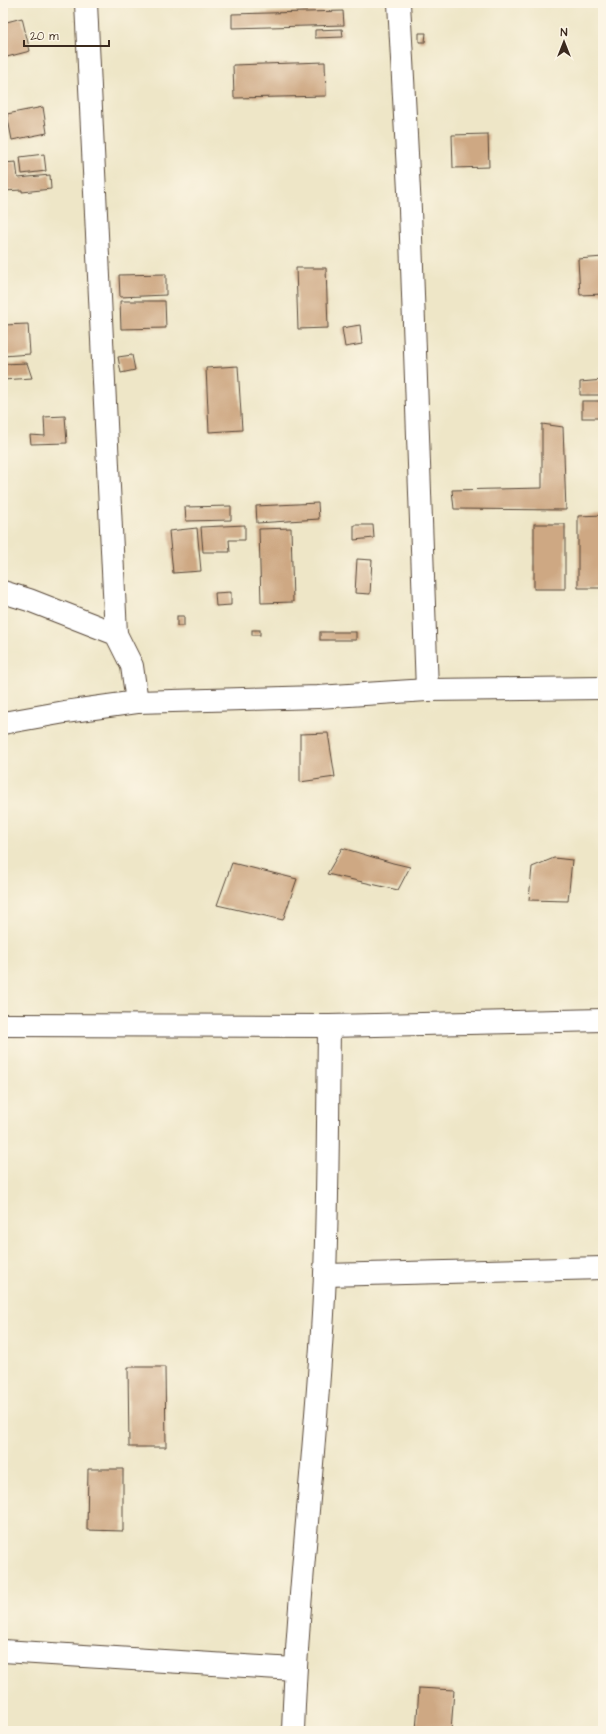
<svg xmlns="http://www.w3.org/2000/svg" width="606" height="1734" viewBox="0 0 606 1734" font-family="'Architects Daughter',sans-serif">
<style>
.building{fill:#cea883}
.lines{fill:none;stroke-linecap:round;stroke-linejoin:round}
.minor-casing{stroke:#564637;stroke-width:24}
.minor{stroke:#fff;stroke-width:22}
</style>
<rect width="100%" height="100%" fill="#fcf5e5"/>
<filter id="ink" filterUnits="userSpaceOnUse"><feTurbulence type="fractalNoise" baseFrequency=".025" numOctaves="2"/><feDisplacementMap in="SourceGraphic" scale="8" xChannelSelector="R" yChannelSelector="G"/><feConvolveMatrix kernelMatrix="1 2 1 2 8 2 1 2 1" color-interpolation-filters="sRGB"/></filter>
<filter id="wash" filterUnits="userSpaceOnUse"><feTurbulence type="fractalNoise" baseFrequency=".012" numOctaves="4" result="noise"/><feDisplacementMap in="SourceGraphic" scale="16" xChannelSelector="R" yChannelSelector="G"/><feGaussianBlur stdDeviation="0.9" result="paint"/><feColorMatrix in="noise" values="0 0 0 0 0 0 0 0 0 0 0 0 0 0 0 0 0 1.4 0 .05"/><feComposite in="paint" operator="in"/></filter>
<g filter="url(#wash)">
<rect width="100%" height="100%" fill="#eee6c7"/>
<g id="blocks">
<g class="building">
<polygon points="343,11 344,25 232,28 232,14"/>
<polygon points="22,18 30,51 3,58 3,23"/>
<polygon points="342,29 343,37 315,38 315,30"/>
<polygon points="419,33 426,33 425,42 419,42"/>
<polygon points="325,62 326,96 234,98 233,65"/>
<polygon points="43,107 47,133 12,140 7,114"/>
<polygon points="488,134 489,167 453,168 452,135"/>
<polygon points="44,154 46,171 22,174 20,157"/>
<polygon points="16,162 18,178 50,175 51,189 22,192 22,190 3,191 3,163"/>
<polygon points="603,257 603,294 580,295 578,259"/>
<polygon points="296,268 326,268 328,328 298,329"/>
<polygon points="166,274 166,295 120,297 119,275"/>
<polygon points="120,301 165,301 166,328 121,329"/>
<polygon points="28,324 30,354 3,356 3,325"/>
<polygon points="360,325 362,344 345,347 342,328"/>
<polygon points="132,355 135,370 121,373 118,357"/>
<polygon points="27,363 32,378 3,380 3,364"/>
<polygon points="238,366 242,430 209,432 206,368"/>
<polygon points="603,380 603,395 580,395 580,382"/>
<rect x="582" y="401" width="21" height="17"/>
<polygon points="65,416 67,443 31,444 30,435 45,436 44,417"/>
<polygon points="542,424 563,427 566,510 454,509 452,490 542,488"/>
<polygon points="318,503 319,519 257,523 256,506"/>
<polygon points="231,506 231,520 186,521 185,507"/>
<polygon points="603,515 603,588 578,588 578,516"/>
<rect x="534" y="524" width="31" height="65"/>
<polygon points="245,525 245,540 229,540 230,552 203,552 201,527"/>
<polygon points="354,525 373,525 374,538 354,540"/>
<polygon points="197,528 201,571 173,573 169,531"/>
<polygon points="291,528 293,602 261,603 259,529"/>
<polygon points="357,559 372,560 370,594 355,593"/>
<polygon points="231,592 231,605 216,606 215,593"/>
<rect x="177" y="616" width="7" height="10"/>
<rect x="252" y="630" width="8" height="5"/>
<rect x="320" y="632" width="36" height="8"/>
<polygon points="328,733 335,777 300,782 300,734"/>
<polygon points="342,848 393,863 410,867 398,890 327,874"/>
<polygon points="554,858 572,860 568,901 529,900 532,867"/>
<polygon points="232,863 297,879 283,920 217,905"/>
<polygon points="128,1367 165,1367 166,1447 129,1447"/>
<polygon points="88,1469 123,1469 123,1531 87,1530"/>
<polygon points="419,1688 454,1690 451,1731 416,1731"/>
</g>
</g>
</g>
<g filter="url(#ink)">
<use href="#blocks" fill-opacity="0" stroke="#564637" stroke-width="1"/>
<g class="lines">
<g class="minor-casing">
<g id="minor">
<polyline points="86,3 116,634"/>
<polyline points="399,3 410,210 427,690"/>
<polyline points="3,592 29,600 116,634 132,666 137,702"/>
<polyline points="3,723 65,712 137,702 318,697 427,690 603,688"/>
<polyline points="3,1025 329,1026 603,1020"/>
<polyline points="325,1275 603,1268"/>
<polyline points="3,1651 295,1669"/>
<path d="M 293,1731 C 298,1579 319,1427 325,1274 C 328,1192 328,1109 329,1026"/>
</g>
</g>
<use href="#minor" class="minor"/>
</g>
</g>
<rect width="606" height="1734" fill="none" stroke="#fcf5e5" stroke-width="16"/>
<g transform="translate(564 42)" stroke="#fcf5e5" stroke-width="3" paint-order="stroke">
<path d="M0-3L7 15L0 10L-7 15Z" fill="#3b2a1e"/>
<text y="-6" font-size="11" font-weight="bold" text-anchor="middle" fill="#3b2a1e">N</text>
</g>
<path d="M24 40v6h85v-6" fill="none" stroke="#3b2a1e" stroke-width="2"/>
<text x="30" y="40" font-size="12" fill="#3b2a1e" stroke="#fcf5e5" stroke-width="3" paint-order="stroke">20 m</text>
</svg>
